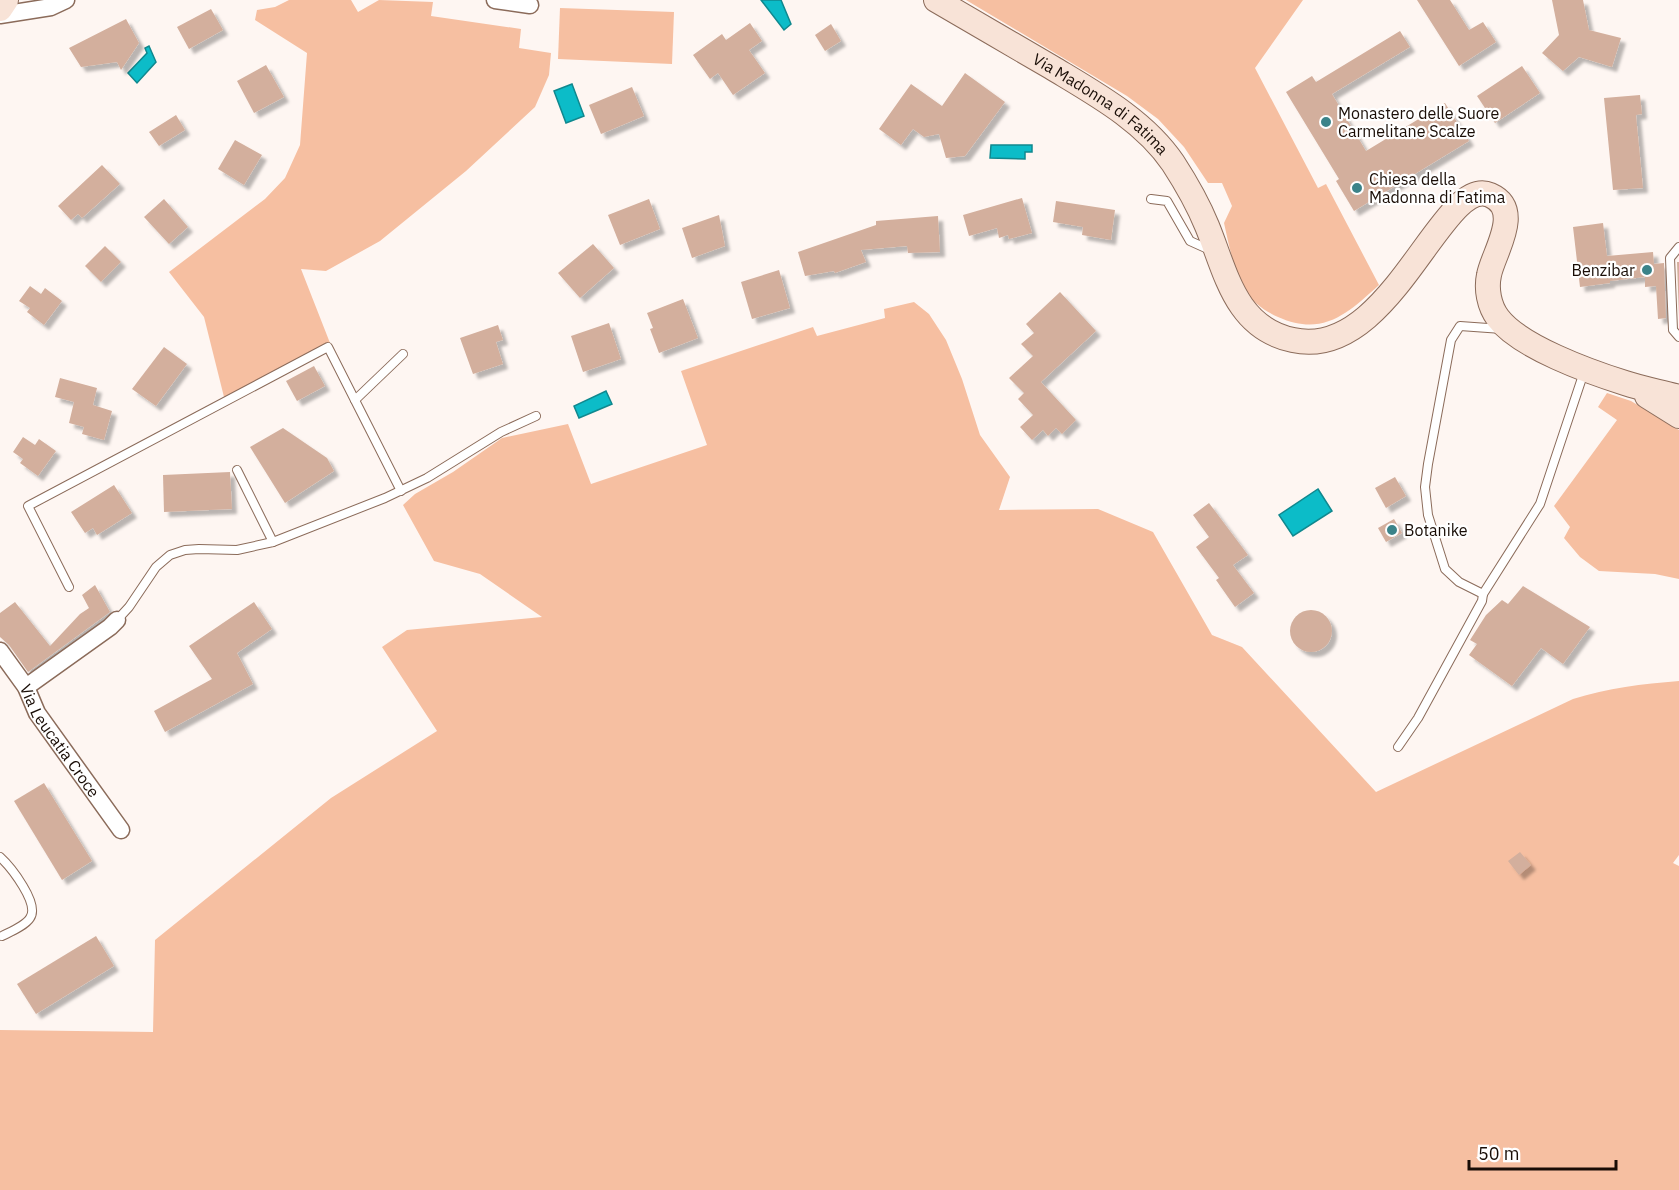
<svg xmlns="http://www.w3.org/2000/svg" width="1679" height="1190" viewBox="0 0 1679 1190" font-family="'IBM Plex Sans',sans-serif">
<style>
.green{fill:#f6bfa1}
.water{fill:#0cbcc8;stroke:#10888e;stroke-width:1.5}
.building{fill:#d3af9d;filter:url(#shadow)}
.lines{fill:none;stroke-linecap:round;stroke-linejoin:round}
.service-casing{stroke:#8b6b5a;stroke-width:10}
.minor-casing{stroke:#8b6b5a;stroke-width:19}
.secondary-casing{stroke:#8b6b5a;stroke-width:26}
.service{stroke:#fff;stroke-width:8}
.minor{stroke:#fff;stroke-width:16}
.secondary{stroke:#f8e3d7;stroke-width:24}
.poi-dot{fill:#3b8389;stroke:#fff;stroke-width:2}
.labels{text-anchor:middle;stroke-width:4.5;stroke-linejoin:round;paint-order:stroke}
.street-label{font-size:16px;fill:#190d06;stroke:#fff}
.poi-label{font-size:16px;fill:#190d06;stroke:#fff;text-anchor:start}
</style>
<defs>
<filter id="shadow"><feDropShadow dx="5" dy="5" stdDeviation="1.5" flood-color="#0004"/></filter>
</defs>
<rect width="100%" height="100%" fill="#fef6f2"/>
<g class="green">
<polygon points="289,0 351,0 358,12 379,0 433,2 431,16 521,29 519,48 551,53 549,75 535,107 466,171 380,241 326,271 301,269 330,343 224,397 204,317 169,272 265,199 285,178 300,145 307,53 255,20 257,10 275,7"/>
<path d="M 966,0 L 1303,0 L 1255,68 L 1318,188 L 1326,184 L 1379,285 C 1347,314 1323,337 1278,317 C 1265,311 1251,302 1244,288 C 1233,268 1229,245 1224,223 L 1232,206 L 1222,183 L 1208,183 L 1184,147 L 1158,119 L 1127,96 Z"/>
<polygon points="560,8 674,12 672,64 558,59"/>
<path d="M 914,302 L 929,314 L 946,340 L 962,379 L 980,435 L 1010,477 L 999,510 L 1098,509 L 1153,532 L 1212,635 L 1242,647 L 1376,792 L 1573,699 C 1608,688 1642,684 1679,681 L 1679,855 L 1673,863 L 1679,866 L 1679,1190 L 0,1190 L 0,1030 L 153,1032 L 155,940 L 331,798 L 437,731 L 382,647 L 407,630 L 542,617 L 480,574 L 434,561 L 403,505 L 415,494 L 453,472 L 502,438 L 568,424 L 591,484 L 707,445 L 681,371 L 813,327 L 817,336 L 885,318 L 884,309 Z"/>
<polygon points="1607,393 1631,401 1679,430 1679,579 1655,574 1599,571 1580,557 1564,538 1570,527 1554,506 1617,420 1598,407"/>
</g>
<g class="water">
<polygon points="761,0 781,0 791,24 784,30"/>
<polygon points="149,46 156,62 137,83 128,73 147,53 145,48"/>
<polygon points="572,84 584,116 566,123 554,91"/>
<polygon points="991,145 1032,145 1032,152 1025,152 1025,159 990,158"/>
<polygon points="606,391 612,404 579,418 574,406"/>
<polygon points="1318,489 1332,511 1293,536 1279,515"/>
</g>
<g class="building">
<polygon points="1417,0 1450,0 1469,30 1483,22 1496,42 1459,66"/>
<polygon points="1552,0 1583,0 1589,30 1621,38 1612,67 1579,57 1563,71 1542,53 1559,35"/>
<polygon points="211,9 223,30 189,49 177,27"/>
<polygon points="126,19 139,43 121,70 117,62 81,67 69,48"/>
<polygon points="750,23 762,41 749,50 765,73 733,95 718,73 710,79 693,55 722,34 726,40"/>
<polygon points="831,24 841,41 825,51 815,35"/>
<polygon points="1400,31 1410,47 1332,94 1366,151 1445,103 1469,141 1354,211 1336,181 1339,179 1286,92 1312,76 1316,82"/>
<polygon points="266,65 284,97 254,113 237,81"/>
<polygon points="1522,66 1540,93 1495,123 1477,96"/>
<polygon points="965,73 1005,102 965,156 946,158 939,134 924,137 913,129 901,145 879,129 911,84 942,106"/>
<polygon points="632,87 644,116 601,134 589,105"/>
<polygon points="1640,95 1642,114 1636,115 1643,188 1613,190 1604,98"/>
<polygon points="176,115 185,130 159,146 149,132"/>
<polygon points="235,140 262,155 244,185 218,169"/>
<polygon points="102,165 120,184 82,218 78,214 71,220 58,206"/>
<polygon points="1022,198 1032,233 1009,239 1008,235 999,238 997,228 969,236 963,215"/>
<polygon points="164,199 188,227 169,244 144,217"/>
<polygon points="649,199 660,229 620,245 608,215"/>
<polygon points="1056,201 1115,210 1111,240 1082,235 1083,227 1053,222"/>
<polygon points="719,215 725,246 692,258 682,228"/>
<polygon points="938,216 940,252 908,253 907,246 861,250 866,262 835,273 834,271 805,276 798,252 876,225 876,221"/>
<polygon points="1603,223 1607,256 1653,252 1654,264 1664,263 1666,318 1658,319 1656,286 1645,287 1645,277 1610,281 1610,283 1580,287 1573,227"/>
<polygon points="593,244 614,268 580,298 558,273"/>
<polygon points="105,246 121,262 101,282 85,266"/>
<polygon points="1677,262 1679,262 1679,317"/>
<polygon points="779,270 790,308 752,319 741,282"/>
<polygon points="30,286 41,294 45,288 62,301 44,325 27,312 30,308 19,301"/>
<polygon points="1060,292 1096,331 1041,382 1076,420 1062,434 1056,428 1048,436 1043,430 1032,440 1020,427 1033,415 1018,399 1024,393 1009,378 1033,356 1021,344 1034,333 1026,324"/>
<polygon points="683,299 698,338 659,353 650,329 653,328 647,313"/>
<polygon points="609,323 621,359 583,372 571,336"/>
<polygon points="498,325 503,340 496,342 503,364 473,374 460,338"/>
<polygon points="164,347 187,364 156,406 132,389"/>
<polygon points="314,366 325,386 297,401 286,381"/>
<polygon points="60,378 97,388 93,405 112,411 104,440 82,434 84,427 69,423 74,402 55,397"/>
<polygon points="283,428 327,458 334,471 285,503 250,447"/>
<polygon points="23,437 35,445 39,439 56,451 38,476 20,463 23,459 13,452"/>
<polygon points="230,472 232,509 164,512 163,475"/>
<polygon points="1395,477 1406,496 1386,508 1375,488"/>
<polygon points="114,485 132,513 97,535 93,528 85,533 71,512"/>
<polygon points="1209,503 1248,555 1233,565 1254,593 1235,607 1216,580 1219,578 1196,547 1209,537 1193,515"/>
<polygon points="1394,519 1402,533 1386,542 1378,528"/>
<polygon points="95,585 110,612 28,672 9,645 0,637 0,613 15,602 50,646 80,614 89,608 82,595"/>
<polygon points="1523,586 1590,627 1563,664 1541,648 1512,686 1469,655 1477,644 1470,640 1486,615 1502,600 1508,604"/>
<polygon points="254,602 272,629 237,653 253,684 165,732 154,711 212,679 189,646"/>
<circle cx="1311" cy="631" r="21"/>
<polygon points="44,783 92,861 62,880 14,801"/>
<polygon points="1520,852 1531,865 1519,875 1508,861"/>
<polygon points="96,936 114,966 36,1014 17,984"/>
</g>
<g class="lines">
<g class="service-casing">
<g id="service">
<polyline points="1151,199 1167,201 1190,241 1210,250"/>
<polyline points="1679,247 1670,258 1673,330 1679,337"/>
<polyline points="355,400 403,354"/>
<polyline points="237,470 273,542"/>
<polyline points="69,587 28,506 328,347 401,491"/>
<polyline points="1483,594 1540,504 1584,372"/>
<polyline points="117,620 129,607 156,567 170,555 185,550 199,549 237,550 273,542 385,498 427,478 501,432 536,416"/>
<polyline points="1398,747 1418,718 1482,601 1483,594 1459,582 1445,569 1428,515 1425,487 1428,464 1451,340 1460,326 1502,329"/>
<path d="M 0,857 C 11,867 40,904 30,918 C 25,926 10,932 2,936"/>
</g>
</g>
<g class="minor-casing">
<g id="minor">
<polyline points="495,0 530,5"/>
<polyline points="0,15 51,7 66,0"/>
<path id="s1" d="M 0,651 L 26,687 L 37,713 L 121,830"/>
<polyline points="26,687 110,627 117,620"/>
</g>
</g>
<g class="secondary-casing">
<g id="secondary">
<path id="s2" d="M 936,0 C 974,22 1013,45 1051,67 C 1094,93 1144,120 1173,163 C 1186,183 1198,204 1207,226 C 1226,272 1235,328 1293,340 C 1391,362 1442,174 1490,195 C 1524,210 1493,253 1489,275 C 1486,289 1489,306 1498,318 C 1520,347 1590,372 1625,383 C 1643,389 1661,392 1679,397"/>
<polyline points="0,9 6,0"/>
<polyline points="1647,396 1679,416"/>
</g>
</g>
<use href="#service" class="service"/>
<use href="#minor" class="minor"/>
<use href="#secondary" class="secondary"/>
</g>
<g class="poi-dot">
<circle cx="1326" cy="122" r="6"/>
<circle cx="1357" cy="188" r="6"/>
<circle cx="1647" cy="270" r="6"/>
<circle cx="1392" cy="530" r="6"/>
</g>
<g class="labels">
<g class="street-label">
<text dy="6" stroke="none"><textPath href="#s2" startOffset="195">Via Madonna di Fatima</textPath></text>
<text dy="6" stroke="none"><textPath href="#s1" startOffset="108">Via Leucatia Croce</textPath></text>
</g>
<g class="poi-label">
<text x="1338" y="119">Monastero delle Suore<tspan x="1338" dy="18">Carmelitane Scalze</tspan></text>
<text x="1369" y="185">Chiesa della<tspan x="1369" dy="18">Madonna di Fatima</tspan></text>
<text x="1635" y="276" text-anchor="end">Benzibar</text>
<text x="1404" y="536">Botanike</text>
</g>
</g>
<path d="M1469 1160v9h147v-9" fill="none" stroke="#190d06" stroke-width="3"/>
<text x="1478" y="1160" font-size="18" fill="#190d06" stroke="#ffffff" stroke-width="4.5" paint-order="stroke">50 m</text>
</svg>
